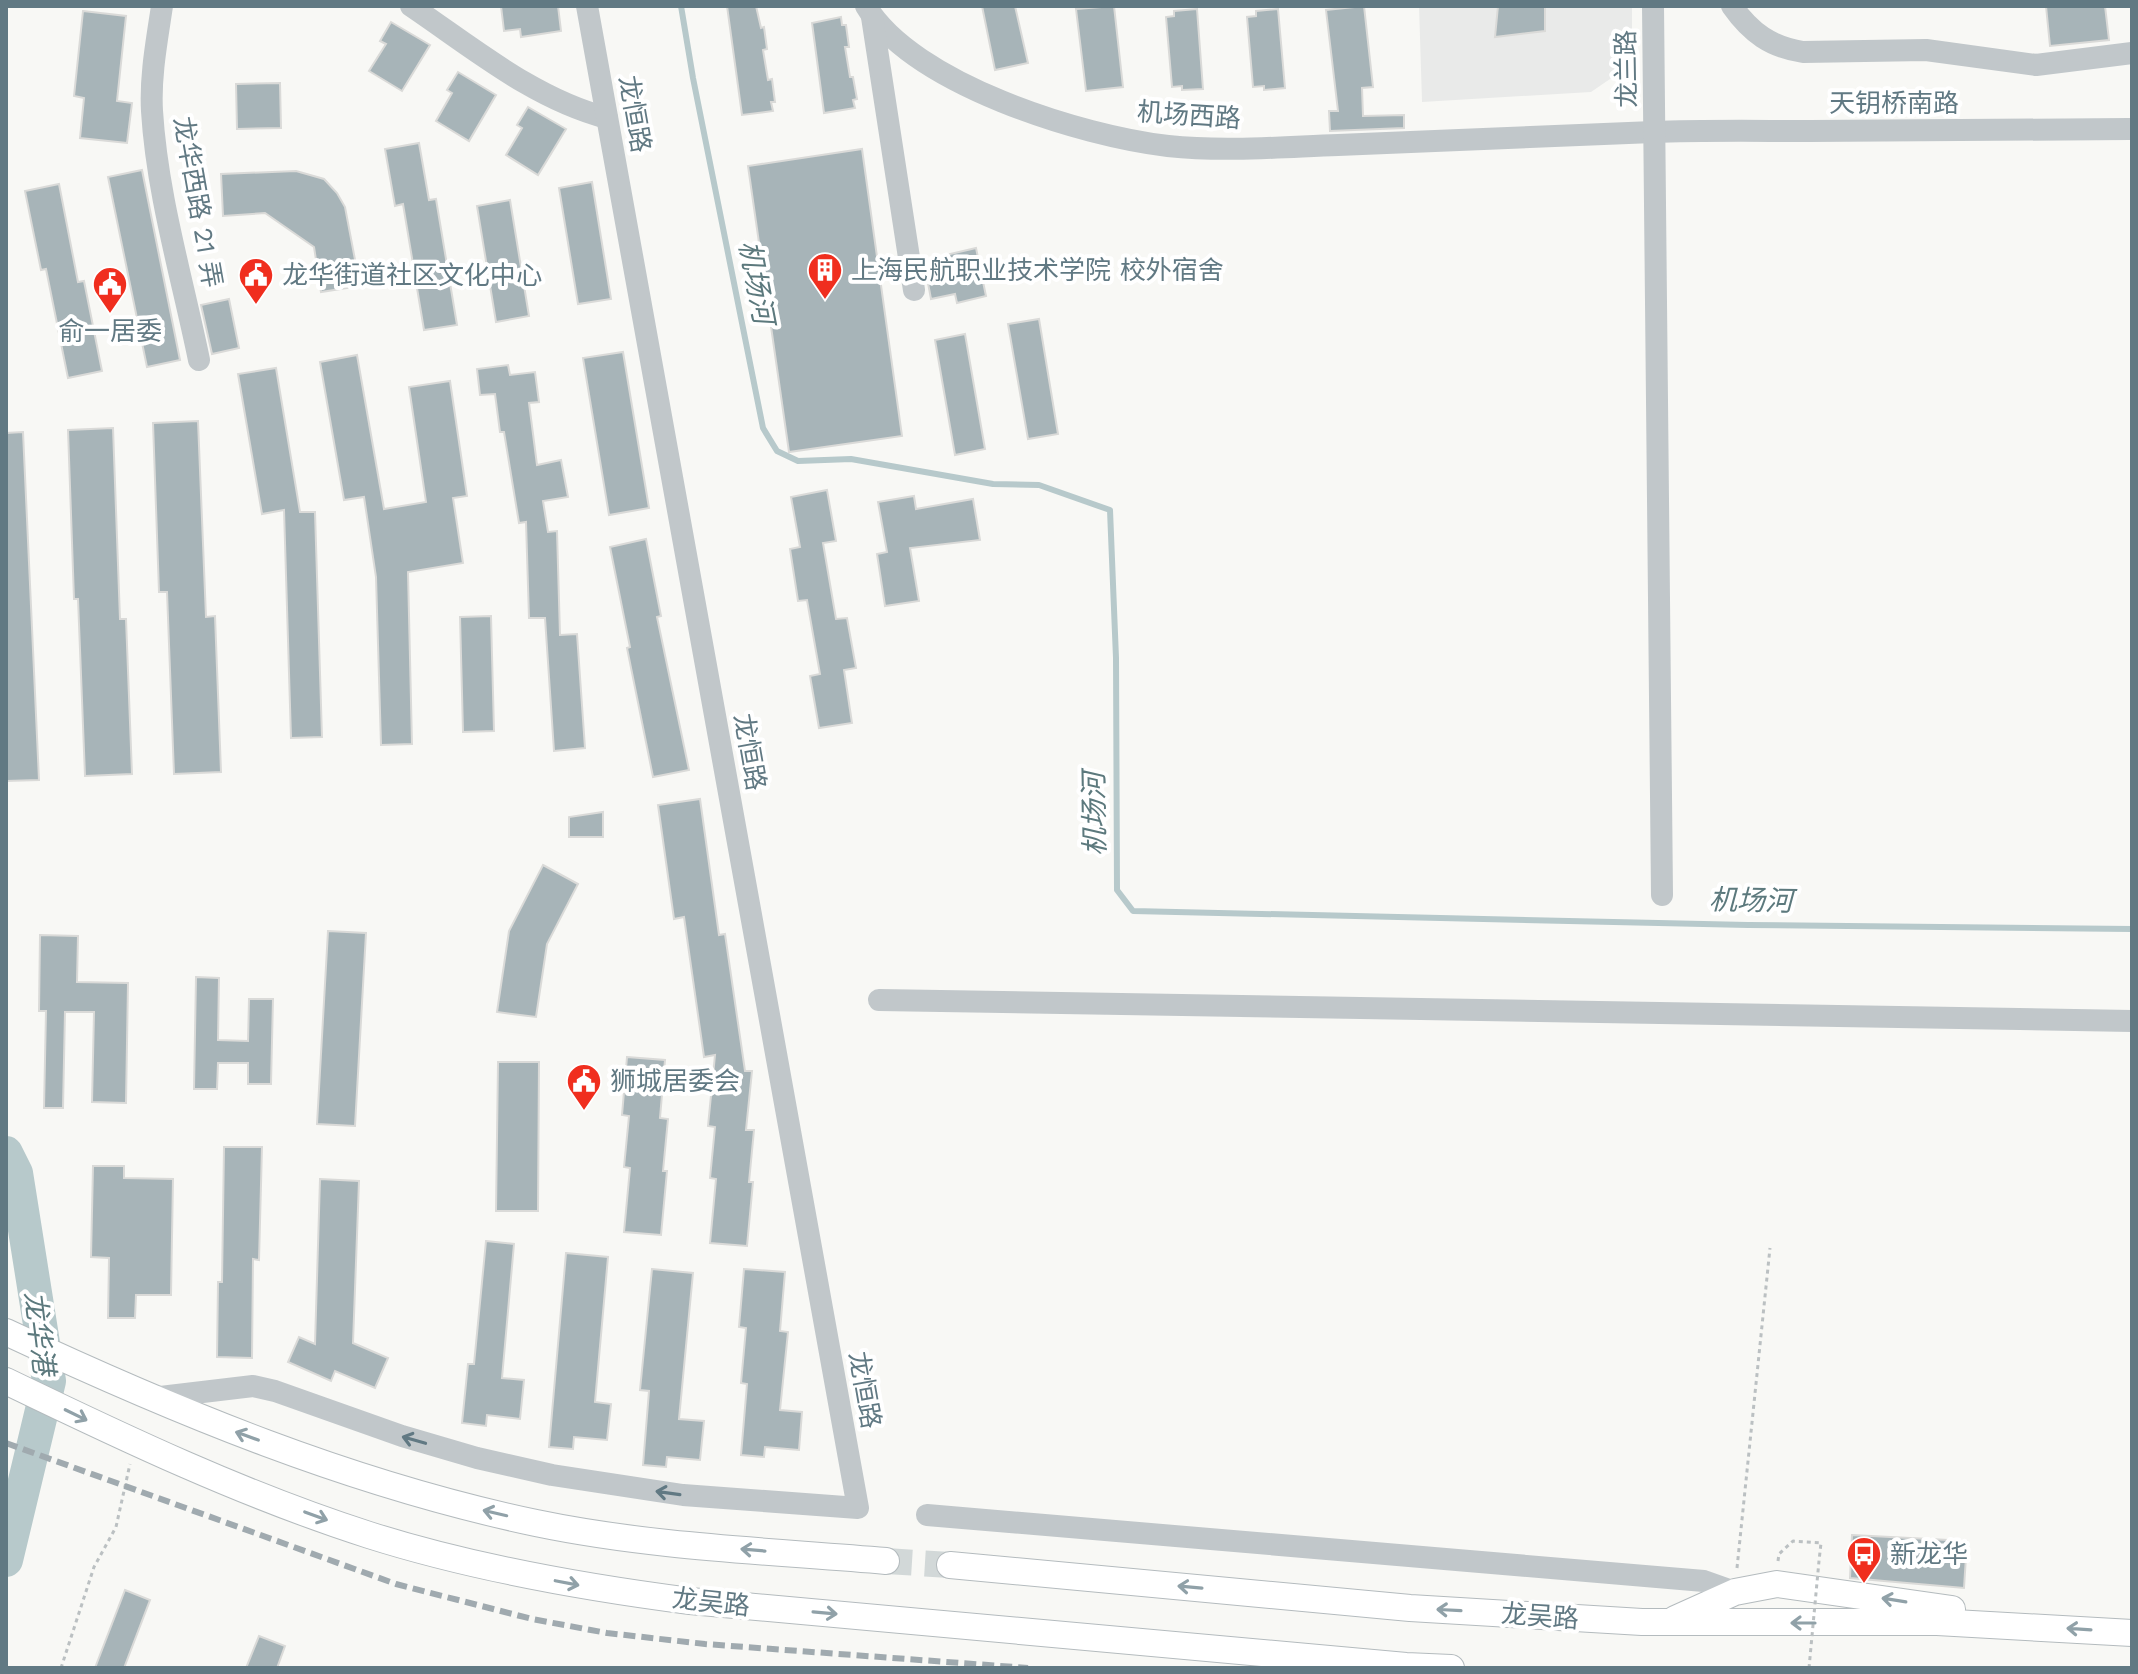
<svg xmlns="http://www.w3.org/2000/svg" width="2138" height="1674" viewBox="0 0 2138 1674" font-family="'Work Sans','Noto Sans SC',sans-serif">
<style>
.built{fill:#e9eae9}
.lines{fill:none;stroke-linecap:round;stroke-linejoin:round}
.stream{stroke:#b7c9cb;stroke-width:6}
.river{stroke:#b7c9cb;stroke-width:34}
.building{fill:#a7b4b8;stroke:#dadad8;stroke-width:2}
.major-tunnel{stroke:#d2d8d8;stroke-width:26;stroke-dasharray:26 13;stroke-linecap:butt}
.major-casing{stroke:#b4bbbe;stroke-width:28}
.path{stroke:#bbc0c2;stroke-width:3;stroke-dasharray:4 4;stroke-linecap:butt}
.minor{stroke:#c1c7ca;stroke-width:22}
.major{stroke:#fff;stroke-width:26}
.rail{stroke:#a0aaaf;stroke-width:6;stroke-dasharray:12 6;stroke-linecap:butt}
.path-bridge{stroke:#bbc0c2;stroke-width:3;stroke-dasharray:4 4;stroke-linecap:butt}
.oneway{stroke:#90a1a8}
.oneway2{stroke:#617983}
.labels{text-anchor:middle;stroke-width:8;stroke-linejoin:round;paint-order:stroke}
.street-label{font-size:26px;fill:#617983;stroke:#fff}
.poi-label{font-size:26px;fill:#617983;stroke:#fff;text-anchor:start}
.water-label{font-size:28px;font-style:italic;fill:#5c797d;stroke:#fff}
</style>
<rect width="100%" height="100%" fill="#f8f8f5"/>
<polygon class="built" points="1419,6 1632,6 1632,64 1591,92 1422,102"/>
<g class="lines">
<polyline class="stream" points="681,6 693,78 763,428 777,451 798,461 851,459 993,484 1039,485 1110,510 1116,658 1117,890 1133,911 1748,925 2132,929"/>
<polyline class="river" points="6,1153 16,1173 49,1381 6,1560"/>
</g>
<g class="building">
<polygon points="501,6 558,6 561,31 521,37 520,29 504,31"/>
<polygon points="727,6 756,6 761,28 764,27 767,49 763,50 768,80 772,79 775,102 771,102 773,111 742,115"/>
<polygon points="982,6 1015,6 1028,63 995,70"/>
<polygon points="1114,6 1123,87 1086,91 1076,9"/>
<polygon points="1364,6 1373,87 1362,88 1363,116 1404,115 1404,128 1330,131 1329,111 1338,111 1326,10"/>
<polygon points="1498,6 1545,6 1545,31 1495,37"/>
<polygon points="2046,6 2105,6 2109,40 2050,46"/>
<polygon points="1197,9 1203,89 1182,90 1182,86 1172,87 1166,17 1174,16 1174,11"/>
<polygon points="1278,9 1285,88 1264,90 1264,86 1253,87 1247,17 1256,16 1256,11"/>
<polygon points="83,11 126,16 117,101 132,103 127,143 80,138 84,98 74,96"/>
<polygon points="841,17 842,25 846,25 849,47 845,47 850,77 853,77 857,99 853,100 855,108 824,113 812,23"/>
<polygon points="391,22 430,45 402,91 369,71 386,44 380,41"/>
<polygon points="458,72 496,95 469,141 436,121 452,93 447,90"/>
<polygon points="280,83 281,128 237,129 236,84"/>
<polygon points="528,107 566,129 538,175 506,155 522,128 517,125"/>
<polygon points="419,143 429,200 436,199 457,325 424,330 403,204 395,206 385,149"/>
<polygon points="862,149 902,436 789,452 748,166"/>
<polygon points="142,170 180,360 147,367 108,177"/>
<polygon points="296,171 324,179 337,193 345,207 360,286 321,292 314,247 265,213 223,216 221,174"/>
<polygon points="592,182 611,299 578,304 559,188"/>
<polygon points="59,184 78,282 84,281 102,371 68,378 46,269 41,270 25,191"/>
<polygon points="510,200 529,316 496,322 477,206"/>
<polygon points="976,248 986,296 957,303 955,294 931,299 925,267 948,262 946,255"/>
<polygon points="229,299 239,348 212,354 201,305"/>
<polygon points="1039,319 1058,434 1028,439 1008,324"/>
<polygon points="965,334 985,449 955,455 935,340"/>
<polygon points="623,352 649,508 609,515 583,358"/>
<polygon points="357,355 384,509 426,502 409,387 450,381 467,496 453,498 463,563 408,572 412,744 381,745 376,577 364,497 344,500 320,362"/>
<polygon points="508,365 510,375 535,372 539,402 529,403 537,465 561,460 568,497 543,501 548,532 557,531 560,635 577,634 585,748 554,751 545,618 529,618 526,522 519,523 504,432 500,432 495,394 480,395 477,369"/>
<polygon points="276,368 300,512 315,512 322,737 291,738 284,510 262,514 238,374"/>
<polygon points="198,421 206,617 215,616 221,772 174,774 167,592 159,592 153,423"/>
<polygon points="113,428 120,619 126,619 132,774 85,776 78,599 74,599 68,430"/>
<polygon points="23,432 39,780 6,781 6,433"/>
<polygon points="827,490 836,541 823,543 836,619 847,618 856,668 844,670 852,723 819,728 810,676 820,674 807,600 798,601 790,549 800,547 791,497"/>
<polygon points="914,496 916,509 973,499 980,540 910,548 919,601 885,606 877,554 887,552 878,502"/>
<polygon points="646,539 661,616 657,617 689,770 653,777 627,648 630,647 610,547"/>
<polygon points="491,616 494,731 463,732 460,617"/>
<polygon points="700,799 719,935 725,934 745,1071 752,1071 746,1130 754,1130 749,1182 753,1182 747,1246 710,1243 716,1179 710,1178 715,1127 708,1126 715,1055 704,1057 684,917 674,919 658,805"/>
<polygon points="603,812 603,837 569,837 569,817"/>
<polygon points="543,865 578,884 547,944 536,1017 497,1012 509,931"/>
<polygon points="328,931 366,933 355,1126 317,1124"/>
<polygon points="40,935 78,936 77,982 128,983 126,1103 92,1102 94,1012 65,1012 63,1108 44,1108 46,1011 39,1011"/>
<polygon points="196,977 219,978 218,1040 248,1041 249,999 273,999 271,1084 248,1084 248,1063 218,1063 217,1089 194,1089"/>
<polygon points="627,1057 665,1060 660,1118 668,1119 663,1171 667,1171 661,1235 624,1232 630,1168 624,1167 629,1116 622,1115"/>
<polygon points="498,1062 539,1062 538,1211 496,1211"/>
<polygon points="224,1147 262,1147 259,1260 253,1259 252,1358 217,1357 218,1282 222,1282"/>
<polygon points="93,1166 124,1166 124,1178 173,1179 171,1295 136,1295 135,1318 108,1318 109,1258 91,1257"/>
<polygon points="320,1179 359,1181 353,1343 388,1358 375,1388 335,1371 331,1381 288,1362 299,1337 315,1344"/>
<polygon points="486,1241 514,1244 502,1378 524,1380 520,1419 487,1415 486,1426 462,1423 468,1364 474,1364"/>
<polygon points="566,1253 608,1257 595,1402 611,1404 607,1440 574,1437 573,1449 549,1447"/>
<polygon points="652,1269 693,1273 679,1419 704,1421 700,1460 667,1457 666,1467 643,1465 649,1391 640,1390"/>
<polygon points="744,1269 785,1272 780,1331 788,1332 780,1410 802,1412 799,1450 765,1447 764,1457 741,1455 747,1384 741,1383 746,1328 739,1327"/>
<polygon points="1852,1535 1967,1541 1964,1588 1850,1578"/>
<polygon points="125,1590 150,1600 124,1668 95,1668"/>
<polygon points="259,1636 285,1646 277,1668 246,1668"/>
</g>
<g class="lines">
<polyline class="major-tunnel" points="886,1561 950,1565"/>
<g class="major-casing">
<g id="major">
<path d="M 6,1332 C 177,1412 351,1484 536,1523 C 651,1547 770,1551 886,1561"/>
<path d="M 6,1381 C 124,1438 244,1495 369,1535 C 473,1568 581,1587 690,1601 L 1406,1666 L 1451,1668"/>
<polyline points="950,1565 1410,1608 1642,1622 1937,1622 2132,1633"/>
<polyline points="1675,1619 1735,1592 1777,1584 1952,1609"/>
</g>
</g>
<g class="path">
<polyline points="1778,1561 1779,1554 1793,1541 1821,1543 1819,1561"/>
<polyline points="1737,1568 1770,1248"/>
<polyline points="61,1668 94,1567 116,1527 130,1464"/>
</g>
<g class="minor">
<path d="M 162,6 C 157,40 150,76 152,111 C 157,194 182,277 199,360"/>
<path d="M 411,6 C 473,48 534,99 607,118"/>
<path d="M 866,6 C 913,84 1081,136 1168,146 C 1224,152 1282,147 1338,145 C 1443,141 1548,136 1653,132 C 1705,130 1758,131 1810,131 C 1918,130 2025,130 2132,129"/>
<polyline points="1653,6 1662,895"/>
<path d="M 1732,6 C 1751,33 1771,47 1803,52 L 1926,50 L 2036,65 L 2132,53"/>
<polyline points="872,17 914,290"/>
<polyline points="879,1000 2132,1021"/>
<polyline points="152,1398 253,1386 275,1391 402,1436 477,1458 552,1475 683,1495 858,1508 587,6"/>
<polyline points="927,1515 1704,1581 1735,1592"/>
</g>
<use href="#major" class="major"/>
<polyline class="rail" points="6,1443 396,1584 532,1619 607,1633 705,1644 1028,1668"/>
<polyline class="path-bridge" points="1809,1668 1819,1561"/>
</g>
<defs><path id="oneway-shaft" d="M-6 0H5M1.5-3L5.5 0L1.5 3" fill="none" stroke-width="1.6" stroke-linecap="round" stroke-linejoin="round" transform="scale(2)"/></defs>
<g class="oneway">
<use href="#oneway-shaft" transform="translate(76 1415) rotate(26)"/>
<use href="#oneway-shaft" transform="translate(247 1436) rotate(-160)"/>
<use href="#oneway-shaft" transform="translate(495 1513) rotate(-167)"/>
<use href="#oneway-shaft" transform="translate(316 1516) rotate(20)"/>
<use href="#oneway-shaft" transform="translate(753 1550) rotate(-175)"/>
<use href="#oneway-shaft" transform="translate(567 1583) rotate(11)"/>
<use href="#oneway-shaft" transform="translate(1190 1587) rotate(-175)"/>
<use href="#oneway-shaft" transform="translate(1894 1600) rotate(-171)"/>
<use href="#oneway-shaft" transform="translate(1449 1610) rotate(-177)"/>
<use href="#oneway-shaft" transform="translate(825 1613) rotate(5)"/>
<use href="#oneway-shaft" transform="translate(1803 1623) rotate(-180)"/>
<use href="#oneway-shaft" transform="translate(2079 1629) rotate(-176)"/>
</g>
<g class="oneway2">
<use href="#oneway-shaft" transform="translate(414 1440) rotate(-164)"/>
<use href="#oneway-shaft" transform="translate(668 1493) rotate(-172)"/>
</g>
<defs>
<g id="building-pin" transform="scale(1.8)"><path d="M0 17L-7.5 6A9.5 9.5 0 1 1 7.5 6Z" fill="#f02e1e" stroke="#fff"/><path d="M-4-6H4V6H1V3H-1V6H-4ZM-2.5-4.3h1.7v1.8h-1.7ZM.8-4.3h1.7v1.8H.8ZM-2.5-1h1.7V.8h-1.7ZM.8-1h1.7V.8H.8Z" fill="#fff"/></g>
<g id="civic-pin" transform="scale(1.8)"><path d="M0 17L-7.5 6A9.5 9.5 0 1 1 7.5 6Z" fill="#f02e1e" stroke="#fff"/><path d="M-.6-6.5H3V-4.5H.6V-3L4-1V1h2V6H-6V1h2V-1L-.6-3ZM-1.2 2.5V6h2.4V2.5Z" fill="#fff"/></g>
<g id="bus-pin" transform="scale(1.8)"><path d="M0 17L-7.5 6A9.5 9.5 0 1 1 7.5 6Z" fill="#f02e1e" stroke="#fff"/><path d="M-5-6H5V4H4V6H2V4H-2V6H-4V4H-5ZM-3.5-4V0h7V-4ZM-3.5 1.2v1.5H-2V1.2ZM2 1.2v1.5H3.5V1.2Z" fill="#fff"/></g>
</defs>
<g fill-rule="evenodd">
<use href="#building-pin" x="825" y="270"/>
<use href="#civic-pin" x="256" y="275"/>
<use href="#civic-pin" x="110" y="284"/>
<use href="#civic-pin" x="584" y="1081"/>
<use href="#bus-pin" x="1864" y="1554"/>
</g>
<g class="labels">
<g class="street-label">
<text transform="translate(1626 69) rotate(-91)" y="9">龙兰路</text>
<text x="1894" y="112">天钥桥南路</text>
<text transform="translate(635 114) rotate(80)" y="9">龙恒路</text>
<text transform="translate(1189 115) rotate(4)" y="9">机场西路</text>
<text transform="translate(198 202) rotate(80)" y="9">龙华西路 21 弄</text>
<text transform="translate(750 752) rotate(80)" y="9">龙恒路</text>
<text transform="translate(865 1390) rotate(80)" y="9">龙恒路</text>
<text transform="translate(711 1602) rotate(6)" y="9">龙吴路</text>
<text transform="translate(1540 1616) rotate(4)" y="9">龙吴路</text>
</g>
<g class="poi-label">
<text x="851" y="279">上海民航职业技术学院 校外宿舍</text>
<text x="282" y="284">龙华街道社区文化中心</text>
<text x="110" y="340" text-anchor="middle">俞一居委</text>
<text x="610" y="1090">狮城居委会</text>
<text x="1890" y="1563">新龙华</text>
</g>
<g class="water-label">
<text transform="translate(757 282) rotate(79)" y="10">机场河</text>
<text transform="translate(1094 814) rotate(-91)" y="10">机场河</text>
<text transform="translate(1751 900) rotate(1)" y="10">机场河</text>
<text transform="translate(40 1333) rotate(83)" y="10">龙华港</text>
</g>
</g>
<rect width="2138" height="1674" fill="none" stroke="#617983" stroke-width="16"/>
</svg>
